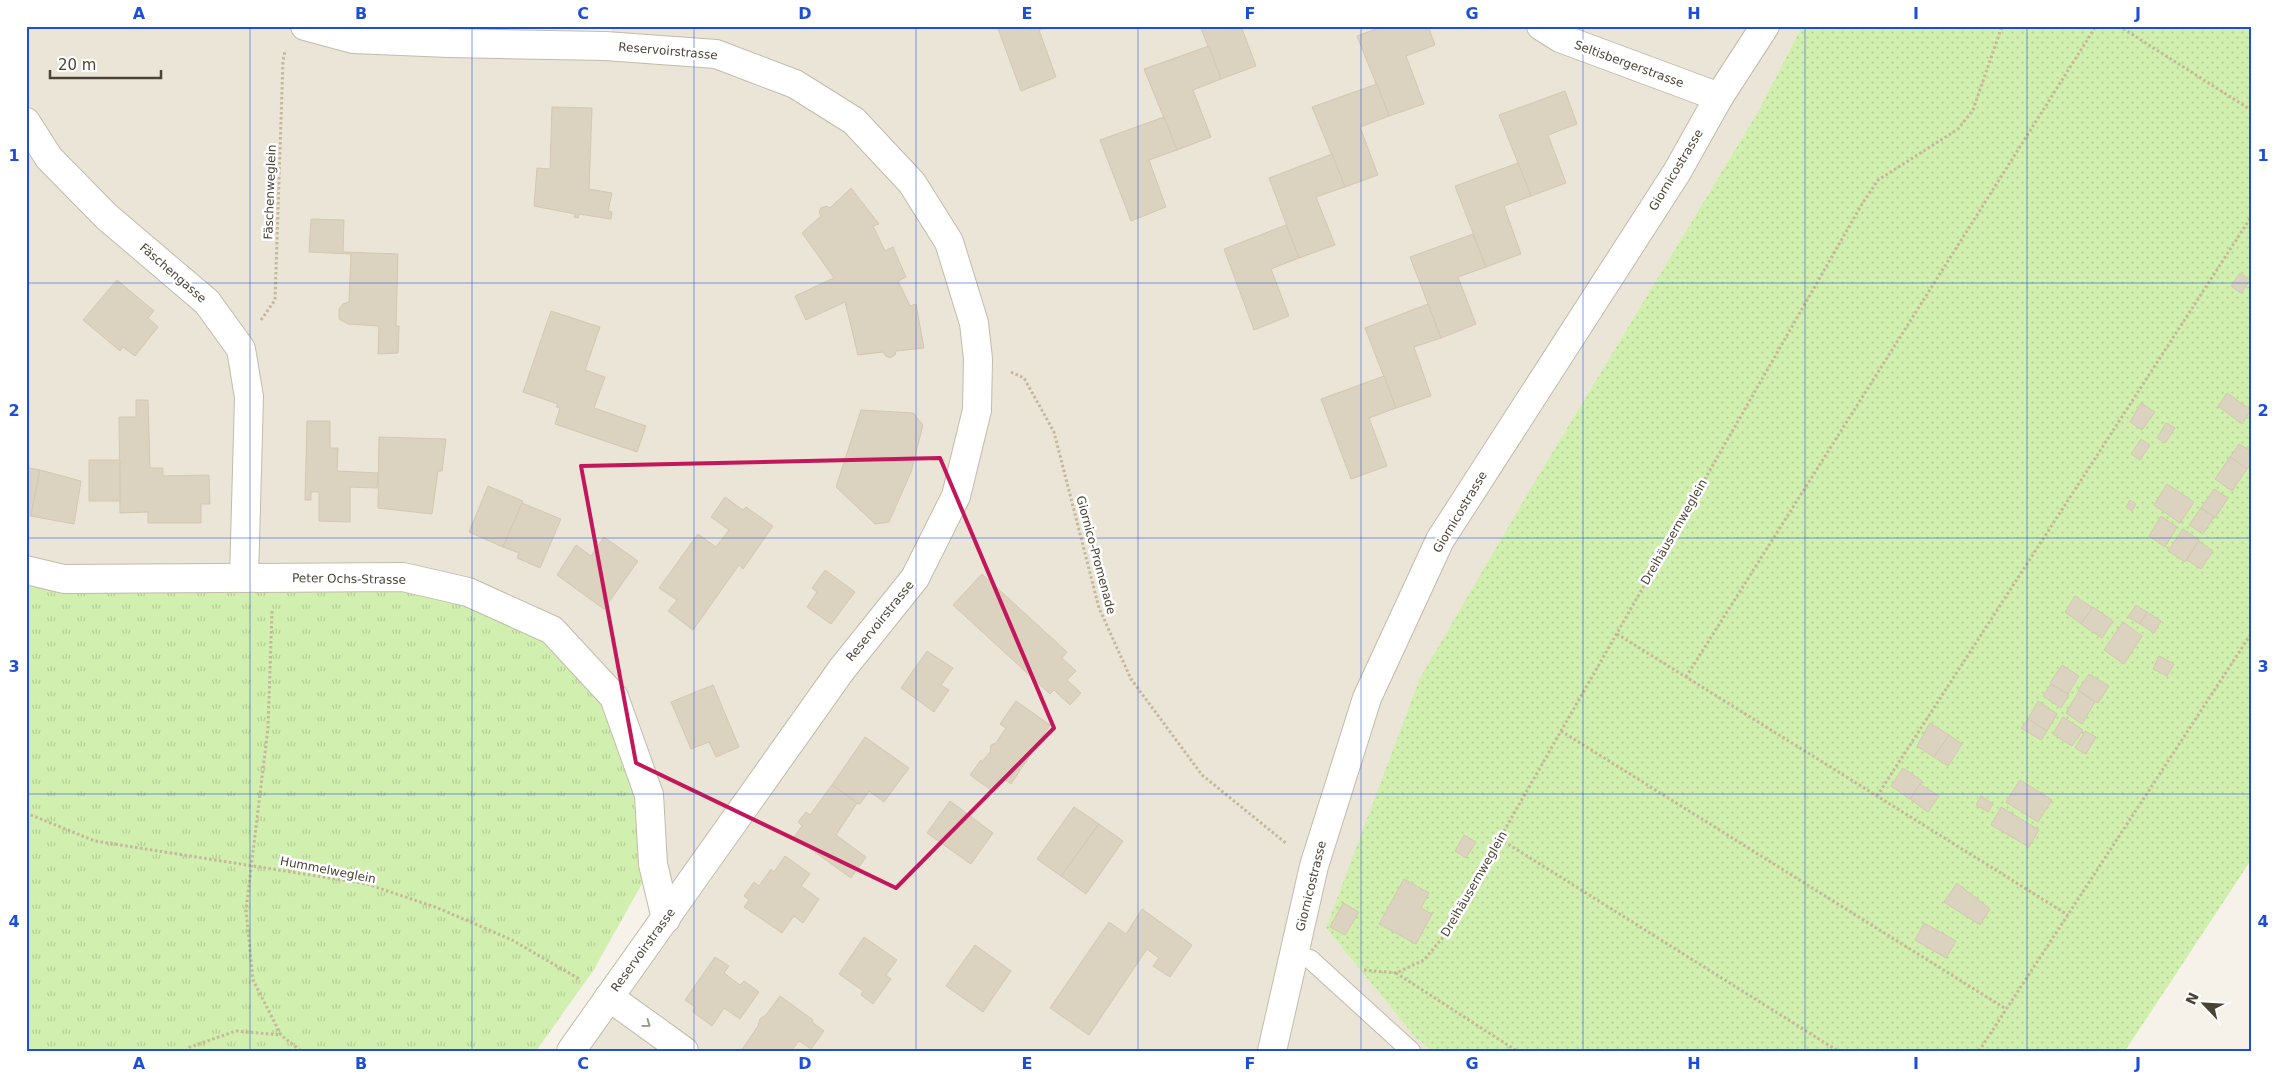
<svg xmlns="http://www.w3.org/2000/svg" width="2277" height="1077" viewBox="0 0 2277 1077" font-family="'DejaVu Sans',sans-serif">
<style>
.residential{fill:#ebe5d7}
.grass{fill:url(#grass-tufts)}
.garden{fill:url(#garden-dots)}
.building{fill:#dcd2c0;stroke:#d5c7b0}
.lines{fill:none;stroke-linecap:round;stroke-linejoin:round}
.service-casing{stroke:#c3bbaa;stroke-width:20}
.minor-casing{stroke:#c3bbaa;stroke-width:30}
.path{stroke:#c7b79a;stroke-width:3;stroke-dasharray:2.5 2.5;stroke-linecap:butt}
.service{stroke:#fff;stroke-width:18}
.minor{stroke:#fff;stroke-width:28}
.oneway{stroke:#9c9890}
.marked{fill:none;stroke:#c2185b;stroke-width:4;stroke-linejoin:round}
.grid{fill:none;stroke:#1d4ed8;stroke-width:1;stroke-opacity:0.55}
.labels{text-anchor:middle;stroke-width:5;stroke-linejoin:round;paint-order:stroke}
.street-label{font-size:12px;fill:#4b4336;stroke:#fff}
.neatline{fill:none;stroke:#1d4ed8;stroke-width:2}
.grid-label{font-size:16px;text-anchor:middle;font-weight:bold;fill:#1d4ed8}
</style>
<defs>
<pattern id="grass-tufts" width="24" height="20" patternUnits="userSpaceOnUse" patternTransform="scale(1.25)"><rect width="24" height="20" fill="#d1efae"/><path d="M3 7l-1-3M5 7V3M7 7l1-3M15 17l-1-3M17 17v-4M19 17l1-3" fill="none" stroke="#b5ce96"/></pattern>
<pattern id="garden-dots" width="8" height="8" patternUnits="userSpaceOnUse" patternTransform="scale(1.25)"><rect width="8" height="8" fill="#d1efae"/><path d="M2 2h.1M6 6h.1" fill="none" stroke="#b5ce96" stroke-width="1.8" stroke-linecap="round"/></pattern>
</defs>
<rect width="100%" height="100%" fill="#f6f2e9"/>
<polygon class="residential" points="26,26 305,26 605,46 613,26 1802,26 1759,110 1537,478 1326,928 1416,1038 1433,1051 571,1051 666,919 653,864 26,570"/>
<polygon class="grass" points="26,570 403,577 552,630 614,697 653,864 593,971 536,1051 26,1051"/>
<polygon class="garden" points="1802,26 2251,26 2251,860 2125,1051 1433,1051 1416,1038 1326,928 1420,678 1537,478 1759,110"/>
<g class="building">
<polygon points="997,26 1049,26 1039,30 1056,77 1021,91"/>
<polygon points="1200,26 1241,26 1256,66 1221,79"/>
<polygon points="1384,26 1428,26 1435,45 1406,56 1424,104 1389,116 1357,36"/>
<polygon points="1209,46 1221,79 1193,90 1211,137 1177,150 1144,69"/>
<polygon points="1377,84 1389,116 1360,127 1378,175 1345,187 1312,107"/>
<polygon points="1565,91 1577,124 1548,135 1566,183 1531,196 1499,115"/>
<polygon points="552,107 592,108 589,189 612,193 608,211 612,212 611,219 579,214 578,218 574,217 575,214 534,206 537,168 550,169"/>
<polygon points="1164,117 1177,150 1149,160 1166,207 1131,221 1100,140"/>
<polygon points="1332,154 1345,187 1316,197 1335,245 1299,258 1269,178"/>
<polygon points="1518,163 1531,196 1504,206 1521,254 1486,267 1455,186"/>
<polygon points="851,188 879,224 873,226 885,251 893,247 906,277 898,281 910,306 916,304 924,348 896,351 895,355 890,358 886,356 883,352 858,355 845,302 806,320 795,296 834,278 802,233 821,216 819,212 821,208 826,206 830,208"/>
<polygon points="311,219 344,220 343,252 398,254 396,326 399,326 398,353 378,354 379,326 348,324 339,319 339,309 343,304 349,302 351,254 309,252"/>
<polygon points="1286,225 1299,258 1271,269 1289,316 1254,330 1224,249"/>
<polygon points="1473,234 1486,267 1458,277 1476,324 1441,338 1410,257"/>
<polygon points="2240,273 2250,280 2241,293 2231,286"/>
<polygon points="117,280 154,311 148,318 158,327 135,356 123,347 120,351 83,320"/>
<polygon points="1428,304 1441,338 1414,347 1431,396 1396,408 1365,328"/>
<polygon points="551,311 600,327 585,370 605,377 594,408 646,426 637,452 555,424 560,408 556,407 558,404 523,392"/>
<polygon points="1384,376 1396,408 1369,418 1387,466 1351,479 1321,399"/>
<polygon points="2227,393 2251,410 2242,424 2218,406"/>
<polygon points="136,400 148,400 150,468 163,468 163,476 209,475 210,504 201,504 201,523 148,523 148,512 120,513 119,417 136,417"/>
<polygon points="2141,403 2155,412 2142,430 2130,422"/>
<polygon points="861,410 913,413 923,425 911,472 889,522 875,524 836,487"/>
<polygon points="307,421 330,421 330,448 338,448 337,471 378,473 377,488 350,487 350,522 319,521 319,492 311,492 311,500 305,500"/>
<polygon points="2166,423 2175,428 2165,443 2157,438"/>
<polygon points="379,437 446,439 442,471 438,471 432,514 378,508"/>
<polygon points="2141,439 2150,445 2140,460 2131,454"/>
<polygon points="2239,444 2251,451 2251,463 2247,469 2230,457"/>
<polygon points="2230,457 2247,469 2232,491 2215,479"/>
<rect x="89" y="460" width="31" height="41"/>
<polygon points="26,464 29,465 29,468 40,470 31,516 26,515"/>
<polygon points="40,470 81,481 74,524 31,516"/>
<polygon points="2167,484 2194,502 2180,523 2154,505"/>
<polygon points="488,486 523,501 503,547 469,532"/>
<polygon points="2214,489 2228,498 2215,518 2201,508"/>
<polygon points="725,497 743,510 746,507 773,526 743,569 739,565 693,630 668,611 677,600 659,588 698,534 716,547 729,530 711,517"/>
<polygon points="2130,500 2136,504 2132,511 2126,507"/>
<polygon points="522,503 561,519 540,568 517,558 519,553 503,547"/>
<polygon points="2201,508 2214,517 2203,534 2189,525"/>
<polygon points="2161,516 2177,527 2165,547 2149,536"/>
<polygon points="2183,529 2199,540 2185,562 2168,551"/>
<polygon points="604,537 638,561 604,609 557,575 576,545 591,556"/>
<polygon points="2199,541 2213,551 2201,569 2187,560"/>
<polygon points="825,570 855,592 831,624 807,607 817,592 812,588"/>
<polygon points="982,574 1067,652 1062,658 1076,671 1067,680 1081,693 1070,705 1054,690 1050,694 953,605"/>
<polygon points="2075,596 2093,608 2081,624 2065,612"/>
<polygon points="2136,605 2147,612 2140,624 2128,617"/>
<polygon points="2093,607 2113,621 2102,638 2081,624"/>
<polygon points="2147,612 2161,621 2154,633 2140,624"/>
<polygon points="2123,622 2142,636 2124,664 2104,650"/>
<polygon points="927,651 953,668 941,685 949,690 934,712 901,688"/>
<polygon points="2159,656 2174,664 2167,676 2153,669"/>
<polygon points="2062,665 2079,676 2068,694 2050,683"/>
<polygon points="2089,674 2109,686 2098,703 2078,690"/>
<polygon points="2051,684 2069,695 2061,708 2043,696"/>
<polygon points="713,685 739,747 716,757 709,742 691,749 671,702"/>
<polygon points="2079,691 2095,702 2082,724 2066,713"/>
<polygon points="1016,701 1050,725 1011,784 1001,777 991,790 970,775 981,760 982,762 990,752 991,745 996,743 1006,728 1000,724"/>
<polygon points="2038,701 2057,714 2047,731 2028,719"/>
<polygon points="2063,717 2083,730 2072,746 2053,734"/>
<polygon points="2028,719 2047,731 2041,740 2021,728"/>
<polygon points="1930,723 1949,735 1934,757 1917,746"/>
<polygon points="2085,731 2096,737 2086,754 2075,748"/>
<polygon points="1949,735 1962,744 1948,766 1934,757"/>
<polygon points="865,737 909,768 884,802 869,791 860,804 857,803 832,785"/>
<polygon points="1903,768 1922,781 1910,799 1891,786"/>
<polygon points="2020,780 2052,800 2038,822 2006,802"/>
<polygon points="1920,784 1939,796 1928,812 1910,799"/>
<polygon points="832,785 857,803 836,835 866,857 851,878 794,837 802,826 798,822 806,812 810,815"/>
<polygon points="1981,796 1993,804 1988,812 1976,805"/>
<polygon points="950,801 993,833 971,864 927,833"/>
<polygon points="1074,807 1099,824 1061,876 1037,859"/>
<polygon points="2001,807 2039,830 2029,847 1991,825"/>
<polygon points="1099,824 1123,841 1086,894 1061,876"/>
<polygon points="1464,835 1476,842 1466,858 1455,851"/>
<polygon points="785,856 810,874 801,886 819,899 803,923 794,916 782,933 744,907 749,900 744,896 754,882 759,886 771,869 774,872"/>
<polygon points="1404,879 1429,893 1421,908 1432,914 1416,944 1379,924"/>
<polygon points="1957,883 1990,909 1980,925 1944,902"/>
<polygon points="1343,903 1359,912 1345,935 1330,927"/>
<polygon points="1142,909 1192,945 1170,977 1153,966 1159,958 1147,949 1089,1035 1050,1008 1109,922 1126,934"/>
<polygon points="1924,923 1956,941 1946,958 1915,940"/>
<polygon points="864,937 897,960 886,975 891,979 873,1004 861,995 863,991 839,974"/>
<polygon points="975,945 1011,971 983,1012 946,986"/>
<polygon points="715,957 729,966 724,973 740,985 744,981 759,992 740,1019 724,1008 712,1026 693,1012 695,1007 685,1000"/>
<polygon points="780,996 813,1020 812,1022 824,1031 811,1049 799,1041 791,1051 741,1051 758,1026 760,1019 766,1015"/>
</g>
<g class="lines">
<g class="service-casing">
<polyline id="service" points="1294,954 1310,959 1411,1051"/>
</g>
<g class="minor-casing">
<g id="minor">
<polyline points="305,26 353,39 449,43 605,46 716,54 795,84 854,121 912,183 949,242 974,323 978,359 977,410 956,496 915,578 842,669 571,1051"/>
<polyline points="1541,26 1560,38 1719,97"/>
<polyline points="26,122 49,158 107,217 207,302 241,349 249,397 244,578"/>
<polyline points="26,570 64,579 403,577 468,592 552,630 614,697 649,795 653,864 666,919"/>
<polyline points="609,997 684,1051"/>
<polyline points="1272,1051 1314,866 1367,698 1440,540 1677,172 1719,97 1765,26"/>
</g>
</g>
<g class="path">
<polyline points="2119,26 2251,110"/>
<polyline points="261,320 275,300 283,61 285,51"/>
<polyline points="1011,372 1024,378 1054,432 1099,608 1131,679 1202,775 1287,844"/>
<polyline points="272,611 268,728 246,910 253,980 281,1035 301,1051"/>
<polyline points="1617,634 2068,915"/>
<polyline points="1686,677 2096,26"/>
<polyline points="1561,731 2006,1009"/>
<polyline points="1877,796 2251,217"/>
<polyline points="26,813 95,841 367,884 438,908 512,940 581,980"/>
<polyline points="1500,839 1838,1051"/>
<polyline points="1364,970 1396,973 1424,960 1444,936 1862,204 1878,180 1958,129 1973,110 2002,26"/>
<polyline points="1396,973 1517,1051"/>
<polyline points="185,1051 190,1047 236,1031 281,1035"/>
<polyline points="1979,1051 2251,634"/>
</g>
<use href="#service" class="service"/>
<use href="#minor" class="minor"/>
</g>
<defs><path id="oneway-chevron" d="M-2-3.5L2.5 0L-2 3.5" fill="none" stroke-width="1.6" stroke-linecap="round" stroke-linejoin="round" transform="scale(1.25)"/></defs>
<use class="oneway" href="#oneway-chevron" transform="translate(647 1024) rotate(36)"/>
<path class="marked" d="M 940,458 L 1054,728 L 896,888 L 636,763 L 581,466 Z"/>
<path class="grid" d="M 250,26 L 250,1051M 472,26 L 472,1051M 694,26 L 694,1051M 916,26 L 916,1051M 1138,26 L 1138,1051M 1361,26 L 1361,1051M 1583,26 L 1583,1051M 1805,26 L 1805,1051M 2027,26 L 2027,1051M 26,283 L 2251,283M 26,538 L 2251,538M 26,794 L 2251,794"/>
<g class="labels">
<g class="street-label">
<text transform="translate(668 51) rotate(5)" y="4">Reservoirstrasse</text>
<text transform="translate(1629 64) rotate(20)" y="4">Seltisbergerstrasse</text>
<text transform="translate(1676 170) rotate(-59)" y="4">Giornicostrasse</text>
<text transform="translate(270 192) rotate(-88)" y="4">Fäschenweglein</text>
<text transform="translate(173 273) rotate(41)" y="4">Fäschengasse</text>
<text transform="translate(1460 512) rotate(-59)" y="4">Giornicostrasse</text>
<text transform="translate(1674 532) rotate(-60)" y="4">Dreihäusernweglein</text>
<text transform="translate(1096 555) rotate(75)" y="4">Giornico-Promenade</text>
<text transform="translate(349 579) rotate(1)" y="4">Peter Ochs-Strasse</text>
<text transform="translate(880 621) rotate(-51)" y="4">Reservoirstrasse</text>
<text transform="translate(328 870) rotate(11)" y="4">Hummelweglein</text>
<text transform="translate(1474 884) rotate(-60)" y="4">Dreihäusernweglein</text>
<text transform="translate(1311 886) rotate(-76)" y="4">Giornicostrasse</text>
<text transform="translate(643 950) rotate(-54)" y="4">Reservoirstrasse</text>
</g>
</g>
<rect width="2277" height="1077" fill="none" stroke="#ffffff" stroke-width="55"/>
<g transform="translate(2204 1004) rotate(295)" stroke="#ffffff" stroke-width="4" paint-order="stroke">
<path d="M0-4L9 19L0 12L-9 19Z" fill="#4b4336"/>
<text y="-8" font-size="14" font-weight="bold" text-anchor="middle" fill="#4b4336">N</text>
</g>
<path d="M50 70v8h111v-8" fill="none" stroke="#4b4336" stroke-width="2.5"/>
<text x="58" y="70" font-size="15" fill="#4b4336" stroke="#ffffff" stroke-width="4" paint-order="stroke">20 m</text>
<rect x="28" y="28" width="2222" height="1022" class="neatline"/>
<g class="grid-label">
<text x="139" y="19">A</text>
<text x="361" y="19">B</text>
<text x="583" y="19">C</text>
<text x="805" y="19">D</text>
<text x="1027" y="19">E</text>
<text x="1250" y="19">F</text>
<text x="1472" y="19">G</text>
<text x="1694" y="19">H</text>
<text x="1916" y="19">I</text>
<text x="2138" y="19">J</text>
<text x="14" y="161">1</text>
<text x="2263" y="161">1</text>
<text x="14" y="416">2</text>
<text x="2263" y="416">2</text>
<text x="14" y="672">3</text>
<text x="2263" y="672">3</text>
<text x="14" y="927">4</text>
<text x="2263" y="927">4</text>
<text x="139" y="1069">A</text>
<text x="361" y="1069">B</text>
<text x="583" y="1069">C</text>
<text x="805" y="1069">D</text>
<text x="1027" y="1069">E</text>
<text x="1250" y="1069">F</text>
<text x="1472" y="1069">G</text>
<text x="1694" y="1069">H</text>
<text x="1916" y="1069">I</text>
<text x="2138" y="1069">J</text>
</g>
</svg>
